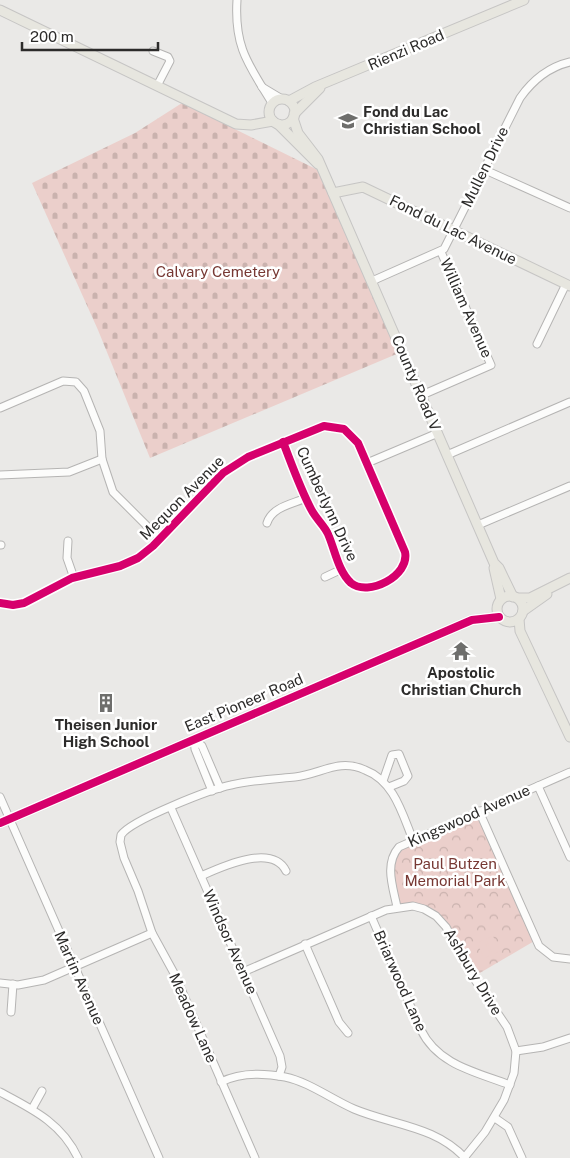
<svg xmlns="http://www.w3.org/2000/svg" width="570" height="1158" viewBox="0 0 570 1158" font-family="'Public Sans',sans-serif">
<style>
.forest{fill:url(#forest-crowns)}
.cemetery{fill:url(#cemetery-stones)}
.pitch{fill:#ebcfcb}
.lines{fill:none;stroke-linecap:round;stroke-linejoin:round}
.minor-casing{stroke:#b5b4b3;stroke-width:9}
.major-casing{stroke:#c6c5c4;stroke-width:11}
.minor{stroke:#fcfcfb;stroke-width:7}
.major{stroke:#e7e6df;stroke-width:9}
.cycleway-casing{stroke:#fff;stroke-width:11}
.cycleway{stroke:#d6006c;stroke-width:8}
.labels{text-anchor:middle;stroke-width:5;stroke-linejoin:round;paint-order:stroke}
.street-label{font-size:15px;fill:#2c2b2a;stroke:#fff}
.poi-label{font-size:15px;font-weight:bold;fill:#2c2b2a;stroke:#fff}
.park-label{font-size:15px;fill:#773833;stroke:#fff}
</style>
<defs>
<pattern id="forest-crowns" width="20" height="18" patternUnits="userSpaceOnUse" patternTransform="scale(1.25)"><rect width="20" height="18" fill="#ebcfcb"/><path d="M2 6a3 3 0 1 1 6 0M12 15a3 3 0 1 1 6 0" fill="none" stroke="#cab2ae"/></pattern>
<pattern id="cemetery-stones" width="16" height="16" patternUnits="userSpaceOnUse" patternTransform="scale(1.25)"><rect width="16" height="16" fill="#ebcfcb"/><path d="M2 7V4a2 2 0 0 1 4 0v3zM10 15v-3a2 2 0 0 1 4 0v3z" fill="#cab2ae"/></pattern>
</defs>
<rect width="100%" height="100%" fill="#eae9e7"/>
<polygon class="forest" points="479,811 536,940 473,977 446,927 427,910 397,907 392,858 395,852"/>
<polygon class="cemetery" points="182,103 322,172 399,353 150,458 98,330 32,183 135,133"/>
<g class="pitch">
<polygon points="493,936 500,951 493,954 486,939"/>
<polygon points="484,940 491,955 484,958 477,943"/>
</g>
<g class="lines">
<g class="minor-casing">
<g id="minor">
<path d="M 237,0 C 234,48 249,65 272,103"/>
<polyline points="153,51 168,57 170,61 157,86"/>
<polyline points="262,87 282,99"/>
<polyline points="483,169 570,208"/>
<path d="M 372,281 L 444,249 L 520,98 C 532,81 549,67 570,62"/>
<polyline points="537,344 566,284"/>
<polyline points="422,395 491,365 441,252"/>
<polyline points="0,408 63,381 76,382 84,391 100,431 102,459 113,492 160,539"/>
<polyline points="447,455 570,402"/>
<polyline points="367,463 438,433"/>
<polyline points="0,475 69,472 102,459"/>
<path d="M 267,523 C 272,507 292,504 306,498"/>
<polyline points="478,525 570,486"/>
<polyline points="68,541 67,558 74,578"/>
<polyline points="0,545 1,545"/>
<polyline points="325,577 342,569"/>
<path d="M 0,603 L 13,605 L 24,603 L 72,578 L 120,566 L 138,558 L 153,546 L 223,473 L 248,457 L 324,426 L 344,429 L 358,443 L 405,552 C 410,576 368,597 351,583 C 338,571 335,550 328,534 C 324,525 316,519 311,509 C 300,488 292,465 283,442"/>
<polyline points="194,739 202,746 220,788"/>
<polyline points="194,739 195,749 212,791"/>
<polyline points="383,781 392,755 399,754 408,776 404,781 389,787"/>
<polyline points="538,786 570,857"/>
<polyline points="0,797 159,1158"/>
<polyline points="171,808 280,1056 282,1067 279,1076"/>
<polyline points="479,811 539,946 553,957 570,959"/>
<path d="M 201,876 C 221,867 272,843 286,871"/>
<path d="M 397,907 C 393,887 384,864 399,847 L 570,772"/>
<path d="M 371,916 L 421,1030 C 438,1065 476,1072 510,1085"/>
<polyline points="305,944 339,1022 348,1033"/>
<polyline points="243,972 386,910 413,906 424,909 436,916 446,927 473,977 507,1027 516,1051 514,1073 504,1100 485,1132 464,1158"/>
<polyline points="0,983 18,985 44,980 152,933"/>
<polyline points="11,1012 13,984"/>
<polyline points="516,1051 543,1047 570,1038"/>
<path d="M 221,1082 C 241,1072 264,1073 285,1077 C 309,1082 331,1099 354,1109 C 392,1125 436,1126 465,1158"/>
<path d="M 0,1092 C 32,1109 62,1123 78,1158"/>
<polyline points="32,1109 42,1091"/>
<polyline points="495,1118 508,1127 522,1158"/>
<path d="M 255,1158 L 175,975 L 152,933 L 138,891 L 124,858 L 120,842 L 121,835 C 131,820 211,789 231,785 C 252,780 274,779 295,777 C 321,774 339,758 365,770 C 394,781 402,813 413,840"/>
</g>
</g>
<g class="major-casing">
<g id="major">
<polyline points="0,10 236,124 251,125 273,121"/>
<circle cx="282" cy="112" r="13"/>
<polyline points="289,101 315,87 524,0"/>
<polyline points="294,114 320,88"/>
<polyline points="293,118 298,133 318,159 494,563 499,568 513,597"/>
<polyline points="278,124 318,164"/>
<polyline points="333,193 363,187 570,286"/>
<polyline points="494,568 501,599"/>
<circle cx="510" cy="609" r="13"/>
<polyline points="518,598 530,598 570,578"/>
<polyline points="523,611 547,594"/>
<polyline points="519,619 520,631 570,737"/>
<polyline points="0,823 472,620 499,617"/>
</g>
</g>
<use href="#minor" class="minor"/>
<use href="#major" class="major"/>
<g class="cycleway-casing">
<g id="cycleway">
<path d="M 0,603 L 13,605 L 24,603 L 72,578 L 120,566 L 138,558 L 153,546 L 223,473 L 248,457 L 324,426 L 344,429 L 358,443 L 405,552 C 410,576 368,597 351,583 C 338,571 335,550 328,534 C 324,525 316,519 311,509 C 300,488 292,465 283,442"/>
<polyline points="0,823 472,620 499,617"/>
</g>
</g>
<use href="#cycleway" class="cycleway"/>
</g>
<defs>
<g id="school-bare" transform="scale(1.5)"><path d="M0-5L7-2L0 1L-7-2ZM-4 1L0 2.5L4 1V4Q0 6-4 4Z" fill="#6e6e6c" stroke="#fff" stroke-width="2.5" paint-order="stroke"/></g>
<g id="temple-bare" transform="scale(1.5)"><path d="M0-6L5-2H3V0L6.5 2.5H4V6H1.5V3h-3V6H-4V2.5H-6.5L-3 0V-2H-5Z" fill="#6e6e6c" stroke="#fff" stroke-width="2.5" paint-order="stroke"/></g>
<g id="building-bare" transform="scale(1.5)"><path d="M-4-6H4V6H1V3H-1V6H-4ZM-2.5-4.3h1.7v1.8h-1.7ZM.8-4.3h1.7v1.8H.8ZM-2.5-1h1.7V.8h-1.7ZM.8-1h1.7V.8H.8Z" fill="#6e6e6c" stroke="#fff" stroke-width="2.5" paint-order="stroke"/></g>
</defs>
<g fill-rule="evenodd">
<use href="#school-bare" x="348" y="121"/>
<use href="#temple-bare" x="461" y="651"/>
<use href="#building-bare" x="106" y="703"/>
</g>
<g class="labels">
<g class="street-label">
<text transform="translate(406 50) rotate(-23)" y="5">Rienzi Road</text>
<text transform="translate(485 167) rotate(-64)" y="5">Mullen Drive</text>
<text transform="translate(453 230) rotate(26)" y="5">Fond du Lac Avenue</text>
<text transform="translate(466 308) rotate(66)" y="5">William Avenue</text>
<text transform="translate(416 383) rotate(67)" y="5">County Road V</text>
<text transform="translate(182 498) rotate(-45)" y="5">Mequon Avenue</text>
<text transform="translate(327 504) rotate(65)" y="5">Cumberlynn Drive</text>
<text transform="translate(244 703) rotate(-23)" y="5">East Pioneer Road</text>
<text transform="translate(469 816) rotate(-24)" y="5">Kingswood Avenue</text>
<text transform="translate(230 942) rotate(66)" y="5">Windsor Avenue</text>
<text transform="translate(473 972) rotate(59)" y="5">Ashbury Drive</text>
<text transform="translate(79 978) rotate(66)" y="5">Martin Avenue</text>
<text transform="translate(400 981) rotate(66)" y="5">Briarwood Lane</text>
<text transform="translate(193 1018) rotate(66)" y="5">Meadow Lane</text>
</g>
<g class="poi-label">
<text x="363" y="117" text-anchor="start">Fond du Lac<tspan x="363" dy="17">Christian School</tspan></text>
<text x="461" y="678">Apostolic<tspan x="461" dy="17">Christian Church</tspan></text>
<text x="106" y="730">Theisen Junior<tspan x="106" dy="17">High School</tspan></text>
</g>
<g class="park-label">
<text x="218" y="277">Calvary Cemetery</text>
<text x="455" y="869">Paul Butzen<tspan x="455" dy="17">Memorial Park</tspan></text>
</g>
</g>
<path d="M22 42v8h136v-8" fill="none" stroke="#2c2b2a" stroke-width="2.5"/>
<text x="30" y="42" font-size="15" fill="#2c2b2a" stroke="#ffffff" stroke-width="4" paint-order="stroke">200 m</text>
</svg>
